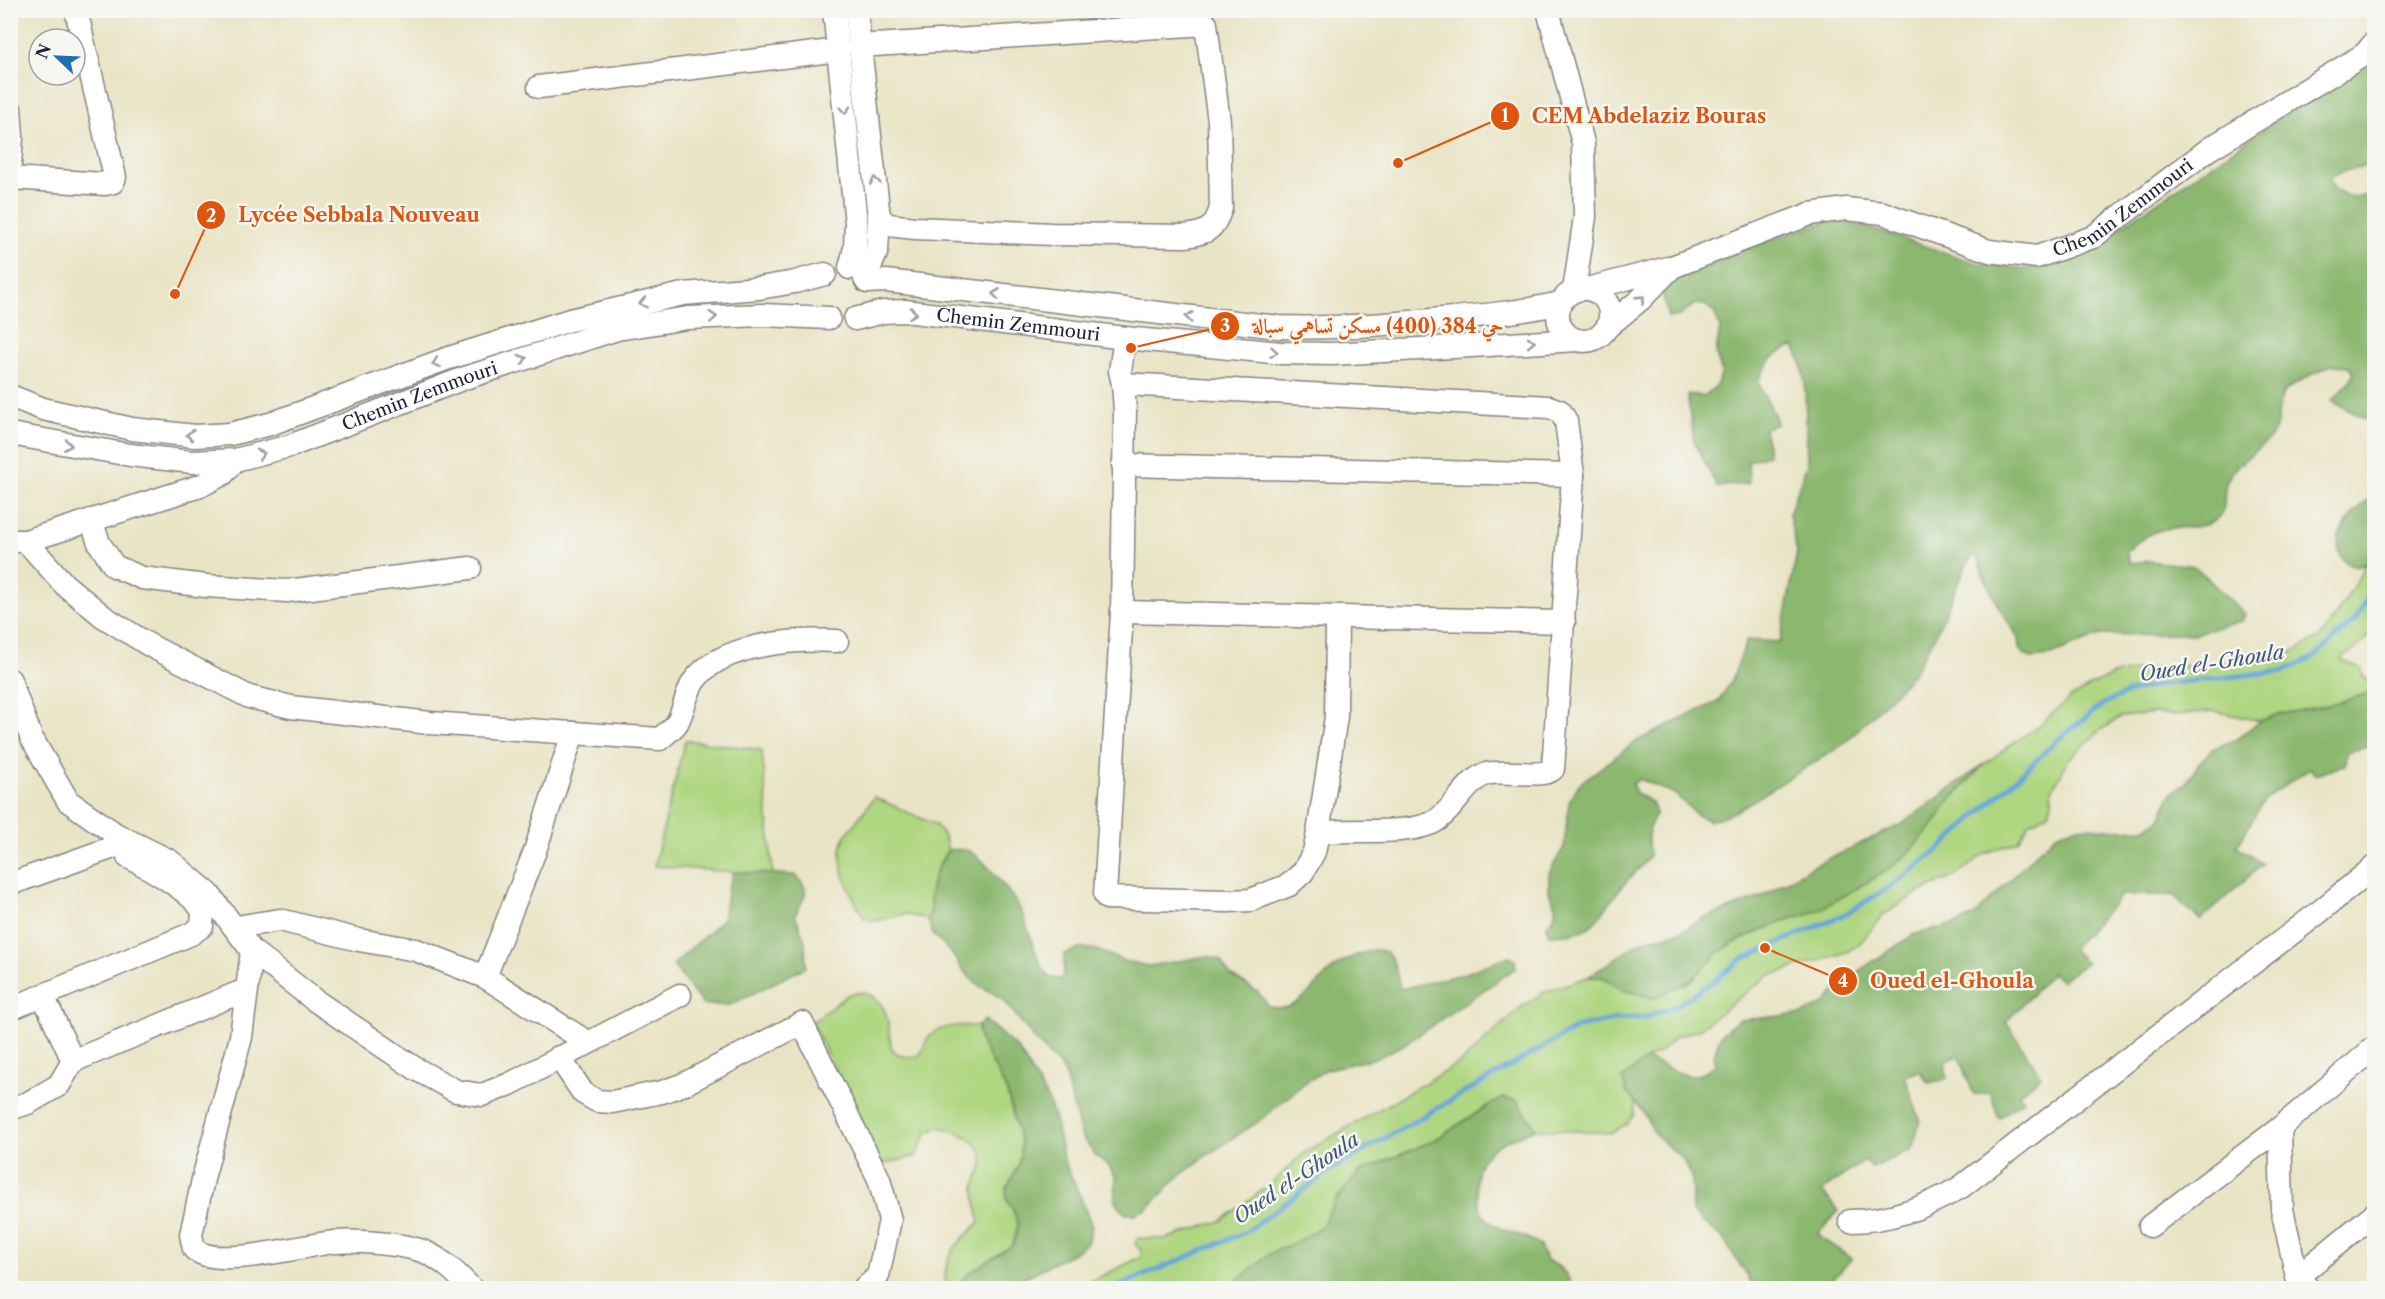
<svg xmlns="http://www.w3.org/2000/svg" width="2385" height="1299" viewBox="0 0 2385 1299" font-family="'Libre Caslon Text',Amiri,serif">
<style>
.green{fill:#afd680;stroke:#687c5e;stroke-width:1.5}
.forest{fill:#8bb76e;stroke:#566c54;stroke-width:1.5}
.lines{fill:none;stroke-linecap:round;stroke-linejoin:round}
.stream{stroke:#67a5d9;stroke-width:5}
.minor-casing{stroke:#868380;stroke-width:25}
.minor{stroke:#fff;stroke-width:22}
.oneway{stroke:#9c9ca7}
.labels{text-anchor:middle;stroke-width:5;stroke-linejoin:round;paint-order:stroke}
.street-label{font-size:18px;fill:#22223b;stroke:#f6f6f2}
.water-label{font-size:20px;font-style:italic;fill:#3e567a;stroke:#f6f6f2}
.leader{fill:none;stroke:#de560e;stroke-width:2}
.callout-dot{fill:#de560e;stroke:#f6f6f2;stroke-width:2}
.mark-label{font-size:18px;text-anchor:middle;font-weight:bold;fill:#fff}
.callout-label{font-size:20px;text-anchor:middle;font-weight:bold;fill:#de560e;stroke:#f6f6f2;stroke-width:5;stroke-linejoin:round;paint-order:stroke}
</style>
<rect width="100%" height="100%" fill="#f6f6f2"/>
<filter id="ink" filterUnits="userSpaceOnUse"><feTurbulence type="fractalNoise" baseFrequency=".0167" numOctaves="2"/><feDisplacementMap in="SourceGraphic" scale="12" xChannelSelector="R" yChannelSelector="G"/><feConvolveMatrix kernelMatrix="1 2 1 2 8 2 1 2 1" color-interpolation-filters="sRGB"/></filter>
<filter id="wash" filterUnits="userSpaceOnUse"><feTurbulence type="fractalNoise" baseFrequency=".008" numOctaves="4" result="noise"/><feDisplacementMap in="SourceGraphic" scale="24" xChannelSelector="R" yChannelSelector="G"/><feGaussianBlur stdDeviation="1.35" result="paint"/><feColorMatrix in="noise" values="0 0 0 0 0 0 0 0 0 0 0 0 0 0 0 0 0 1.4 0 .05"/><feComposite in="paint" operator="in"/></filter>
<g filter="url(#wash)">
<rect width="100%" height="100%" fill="#e9e4c5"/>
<g class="green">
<polygon points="2374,552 2374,630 2355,650 2343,656 2342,661 2361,668 2363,676 2374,687 2374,692 2324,706 2276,715 2260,721 2214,711 2175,715 2155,713 2121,717 2102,729 2069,759 2052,790 2052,803 2049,812 2030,823 2018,841 1984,854 1957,875 1916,894 1883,915 1860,943 1847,952 1768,976 1698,1030 1677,1036 1660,1052 1646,1059 1626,1092 1635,1102 1634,1114 1627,1124 1611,1133 1536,1129 1528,1117 1489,1105 1435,1140 1360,1172 1335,1201 1323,1225 1306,1237 1268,1255 1228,1288 1085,1288 1085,1284 1141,1257 1141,1251 1135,1244 1138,1238 1165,1239 1221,1221 1273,1182 1305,1152 1463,1061 1520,1008 1544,992 1588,977 1601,977 1624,990 1653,998 1691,981 1719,952 1741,939 1783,921 1817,911 1885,872 1905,856 1932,827 1948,803 1984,764 2042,723 2070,698 2091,686 2113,675 2143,669 2234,662 2265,662 2299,649 2320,637 2333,620"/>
<polygon points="685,740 762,750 773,875 654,866"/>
<path d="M 874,797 L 936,825 L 944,836 L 948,850 C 936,867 927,891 931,911 L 927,919 L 904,914 L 876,921 L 864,918 C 852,897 831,859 846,835 C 855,822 865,811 874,797 Z"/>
<path d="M 864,992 C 892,1004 887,1024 892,1051 L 906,1057 L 918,1056 C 924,1050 925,1041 930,1035 C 941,1025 965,1025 978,1026 L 979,1038 L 1006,1089 L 1021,1143 L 1019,1164 L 1006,1190 L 1006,1198 L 1014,1212 L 1018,1225 L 1013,1245 L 969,1273 L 954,1288 L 946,1288 C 941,1257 957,1243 979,1223 C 980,1212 974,1201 975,1190 C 975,1179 982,1172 983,1163 C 985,1141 955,1130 938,1127 L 927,1133 L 916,1156 L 880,1165 L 812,1022 L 849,994 Z"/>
</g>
<g class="forest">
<path d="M 2374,54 L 2374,161 C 2358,170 2343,169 2329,179 C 2335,198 2358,200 2374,193 L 2374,424 L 2332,401 C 2339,391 2350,385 2354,373 L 2348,366 C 2344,366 2339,365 2334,365 C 2326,366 2286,387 2283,394 C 2275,408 2282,423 2271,437 C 2258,452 2237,461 2228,479 C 2221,491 2228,503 2221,514 C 2209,531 2183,526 2165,529 C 2149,532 2137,541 2126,552 L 2130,563 L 2148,561 L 2194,566 L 2245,614 L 2242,621 L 2192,634 L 2100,635 L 2049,656 L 2032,658 L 2024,655 L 2019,649 L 2018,638 L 1997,604 L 1982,572 L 1978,557 L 1973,556 L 1967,563 L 1934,638 L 1912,675 L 1844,744 L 1735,812 L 1710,821 L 1697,815 L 1675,794 L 1640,779 L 1632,784 L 1636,793 L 1652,803 L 1656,813 C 1648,828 1646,838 1650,855 C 1641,869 1629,877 1619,890 C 1594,923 1596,934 1550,935 L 1546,927 L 1555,916 L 1555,904 L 1549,892 L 1549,873 L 1564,847 L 1569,802 L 1579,784 L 1637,741 L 1719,701 L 1732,680 L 1747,640 L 1780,642 L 1797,552 L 1789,514 L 1807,464 L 1805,384 L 1801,361 L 1794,347 C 1776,349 1766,365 1758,381 C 1763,396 1774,409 1777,424 L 1765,428 L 1768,455 L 1748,461 L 1749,483 L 1717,487 L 1694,441 L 1687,394 L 1704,396 L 1715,387 L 1722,373 L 1716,354 L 1720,328 L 1714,312 L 1705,305 L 1695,304 L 1680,316 L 1668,318 L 1662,291 L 1682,276 L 1741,250 L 1825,222 L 1845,222 L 1872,229 L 1977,263 L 2021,269 L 2055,265 L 2076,257 Z"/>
<path d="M 2374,494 C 2375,511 2378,535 2374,551 C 2371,569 2349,572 2341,556 C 2338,551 2338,543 2338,537 L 2352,515 Z"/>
<path d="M 2374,692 L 2374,746 L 2346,752 L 2345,765 L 2315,775 L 2310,768 L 2264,800 L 2237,846 L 2263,864 L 2200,920 L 2173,895 L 2122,895 L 2072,949 L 2086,963 L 2061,981 L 2052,973 L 2006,1022 L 2041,1076 L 2019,1094 L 2023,1100 L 1999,1118 L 1990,1092 L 1974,1095 L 1958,1056 L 1945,1062 L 1947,1079 L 1928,1083 L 1920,1071 L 1905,1076 L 1920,1121 L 1912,1149 L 1872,1168 L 1865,1160 L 1822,1191 L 1838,1211 L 1818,1234 C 1828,1245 1840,1249 1851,1259 L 1826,1288 L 1755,1288 L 1722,1237 L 1701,1221 L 1692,1211 L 1692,1179 L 1682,1158 L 1657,1137 L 1643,1112 L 1626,1091 L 1622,1079 L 1646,1059 C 1673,1067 1691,1089 1716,1064 L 1714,1055 L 1721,1034 L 1739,1020 L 1803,1014 L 1824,1004 L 1845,980 L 1913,935 L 1960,923 L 1977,914 L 2037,852 L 2059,833 L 2079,826 L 2116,830 L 2145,829 L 2162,818 L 2167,801 L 2172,793 L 2186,784 L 2199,763 L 2212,749 L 2235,740 L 2260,721 L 2276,715 L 2324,706 Z"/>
<polygon points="1984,764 1948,803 1932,827 1905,856 1885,872 1817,911 1783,921 1741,939 1719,952 1691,981 1653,998 1624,990 1601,977 1588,977 1637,944 1651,938 1665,936 1684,930 1702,919 1761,897 1811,867 1902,824"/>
<path d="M 948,850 C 955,850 965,848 971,852 C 983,858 1016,899 1022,913 C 1031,934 1034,959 1050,978 L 1061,979 L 1064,971 L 1064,954 L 1083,948 L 1097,950 L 1124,961 L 1149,966 L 1207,956 L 1220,960 L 1230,975 L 1258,992 L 1269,1007 C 1275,1007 1283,1009 1288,1007 C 1305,1001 1317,983 1330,971 C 1342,961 1376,942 1388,954 C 1397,963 1396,978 1401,989 L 1466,973 L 1509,956 L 1515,960 L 1516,968 L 1405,1044 L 1377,1058 L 1327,1069 L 1306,1082 L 1258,1122 L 1207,1155 L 1176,1179 L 1147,1209 L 1133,1214 L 1125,1214 L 1115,1201 L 1116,1178 L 1109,1166 L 1094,1154 L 1081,1135 L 1064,1071 L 1037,1042 L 1003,999 L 976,984 L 964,971 L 949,950 L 933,935 L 927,919 L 931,911 C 927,889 935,869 948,850 Z"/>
<path d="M 734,872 L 795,875 C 813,893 804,896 795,915 L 805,941 L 806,967 L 730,1005 L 703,1005 L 673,965 L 723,919 L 728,888 Z"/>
<polygon points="985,1020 1018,1049 1048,1100 1055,1119 1063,1158 1081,1198 1092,1226 1087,1243 1075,1252 1004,1288 954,1288 969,1273 1013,1245 1018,1225 1014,1212 1006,1198 1006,1190 1019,1164 1021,1143 1006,1089 979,1038 978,1026"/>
<path d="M 1504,1098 L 1517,1101 L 1536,1129 C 1503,1142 1471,1149 1477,1192 C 1478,1205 1481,1216 1493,1224 C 1506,1233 1524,1234 1539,1244 L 1546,1260 C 1558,1265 1570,1274 1571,1288 L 1228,1288 L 1268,1255 L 1306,1237 L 1322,1225 L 1335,1201 L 1359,1172 L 1435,1140 L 1489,1105 Z"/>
</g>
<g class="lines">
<polyline class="stream" points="1114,1288 1246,1232 1330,1170 1578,1027 1617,1019 1646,1017 1676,1006 1717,979 1740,960 1847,913 1890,887 1941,848 2061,737 2103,704 2130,692 2164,684 2284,671 2313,658 2354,621 2374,586"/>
</g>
</g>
<g filter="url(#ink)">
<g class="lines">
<g class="minor-casing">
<g id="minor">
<polyline points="834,10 856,223 855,248 850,268"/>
<polyline points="856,10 879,217 877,251 865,279"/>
<polyline points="1548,10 1583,143 1585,217 1574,291"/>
<path d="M 859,46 L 1206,24 L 1219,121 L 1221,208 C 1214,230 1207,233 1186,236 L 1052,234 L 915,228 L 888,225 L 879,217"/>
<polyline points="539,87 839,50"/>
<polyline points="10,109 12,137 10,165"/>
<polyline points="10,178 105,184 113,182 115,177 76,10"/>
<path d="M 867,282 L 886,281 L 1279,327 C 1330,329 1381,325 1432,320 C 1475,316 1518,313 1560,303"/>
<path id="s1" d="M 1587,289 L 1672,267 L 1810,214 L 1846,209 L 1883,213 L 1989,251 L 2037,257 L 2093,237 L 2209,149 L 2365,54 L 2374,43"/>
<circle cx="1584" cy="315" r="26"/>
<path id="s2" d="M 855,319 L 883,312 L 905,311 L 1125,338 L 1281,353 L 1331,354 L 1578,340"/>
<polyline points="1607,327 1641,299 1672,267"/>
<polyline points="1125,338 1120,371 1123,384 1125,411 1122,612 1105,895 1107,898 1227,901 1251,900 1289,885 1303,872 1314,852 1318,833 1336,717 1337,618"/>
<path d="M 1123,384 L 1549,407 L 1560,411 L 1566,421 L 1573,475 L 1553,769 C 1542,779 1503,769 1486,774 C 1467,779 1453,813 1432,823 C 1402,836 1352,828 1318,833"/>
<polyline points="10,396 43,409 132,429 195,436 230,434 270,424 446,359 570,320 683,294 759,288 795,282 825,274"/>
<path id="s3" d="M 10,434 L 130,455 L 192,462 L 235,460 L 290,446 L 462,379 L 617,329 L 688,318 L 763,315 L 829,318"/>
<polyline points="1123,465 1573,475"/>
<polyline points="91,520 99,543 114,566 142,578 206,586 287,591 470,568"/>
<polyline points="12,541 26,541 200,486 223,474 235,460"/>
<path d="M 26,541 L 65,585 L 104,617 L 149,645 L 249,697 L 291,707 L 430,723 L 660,739 C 665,734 673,729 677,723 C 684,710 686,693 694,681 C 721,643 795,639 837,641"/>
<polyline points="1122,612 1564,622"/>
<polyline points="10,680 31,737 68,801 117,835 170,861 209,894 252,951 313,999 416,1069 456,1091 482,1095 510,1084 680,995"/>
<polyline points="10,884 111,848 117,835"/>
<polyline points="236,927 280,920 359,940 416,950 485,977 587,1042"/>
<path d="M 252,951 L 241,1037 L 204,1175 L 191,1235 L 194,1249 C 217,1270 303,1245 334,1242 C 355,1240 405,1244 425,1252 C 443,1260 457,1274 471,1288"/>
<polyline points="485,977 535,851 573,733"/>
<path d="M 10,1009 L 191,934 L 202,926 L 203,912 C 195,894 147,866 128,857"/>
<polyline points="559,1057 583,1093 597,1101 612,1102 662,1092 684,1084 802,1023 879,1179 890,1220 878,1276 865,1288"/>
<polyline points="73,1061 238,993"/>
<polyline points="10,1109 28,1103 59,1085 73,1061 43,996"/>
<path d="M 1850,1221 C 1890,1221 1927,1207 1961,1187 L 2318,913 L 2374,867"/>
<polyline points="2150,1226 2280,1128"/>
<polyline points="2297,1277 2282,1209 2280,1128 2374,1048"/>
<polyline points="2308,1288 2297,1277 2374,1214"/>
</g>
</g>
<use href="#minor" class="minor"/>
</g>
<defs><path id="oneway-chevron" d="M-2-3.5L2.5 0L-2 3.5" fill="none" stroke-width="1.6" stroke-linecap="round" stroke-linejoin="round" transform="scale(1.5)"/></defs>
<g class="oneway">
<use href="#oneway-chevron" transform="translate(845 110) rotate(85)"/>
<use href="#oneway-chevron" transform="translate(875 181) rotate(-97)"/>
<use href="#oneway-chevron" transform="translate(996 294) rotate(-173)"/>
<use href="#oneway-chevron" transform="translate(1641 299) rotate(-43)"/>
<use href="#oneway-chevron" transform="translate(643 303) rotate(168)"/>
<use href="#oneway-chevron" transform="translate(913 313) rotate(6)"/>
<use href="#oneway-chevron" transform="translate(713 317) rotate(-3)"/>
<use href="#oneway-chevron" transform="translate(1189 317) rotate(-173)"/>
<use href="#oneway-chevron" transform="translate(1531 342) rotate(-1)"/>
<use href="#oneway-chevron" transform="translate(1274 352) rotate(5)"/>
<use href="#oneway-chevron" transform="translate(523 359) rotate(-18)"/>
<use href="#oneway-chevron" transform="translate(436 363) rotate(160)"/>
<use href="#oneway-chevron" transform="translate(190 435) rotate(-176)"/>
<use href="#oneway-chevron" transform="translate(68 445) rotate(9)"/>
<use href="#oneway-chevron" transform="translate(261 454) rotate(-14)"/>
</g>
</g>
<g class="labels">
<g class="street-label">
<text dy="6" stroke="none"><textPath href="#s1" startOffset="570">Chemin Zemmouri</textPath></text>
<text dy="6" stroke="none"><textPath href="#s2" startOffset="165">Chemin Zemmouri</textPath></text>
<text dy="6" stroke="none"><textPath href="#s3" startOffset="423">Chemin Zemmouri</textPath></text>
</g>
<g class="water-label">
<text transform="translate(2212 663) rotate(-9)" y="7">Oued el-Ghoula</text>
<text transform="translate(1296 1178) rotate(-34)" y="7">Oued el-Ghoula</text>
</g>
</g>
<path class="leader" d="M1398 163L1505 116M175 294L211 215M1131 348L1225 326M1765 948L1843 981"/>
<g class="callout-dot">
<circle cx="1398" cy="163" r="6"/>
<circle cx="175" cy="294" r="6"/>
<circle cx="1131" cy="348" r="6"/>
<circle cx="1765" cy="948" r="6"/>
<circle cx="1505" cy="116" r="15"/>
<circle cx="211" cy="215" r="15"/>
<circle cx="1225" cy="326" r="15"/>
<circle cx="1843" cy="981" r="15"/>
</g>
<g class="mark-label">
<text x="1505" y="122">1</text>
<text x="211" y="222">2</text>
<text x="1225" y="332">3</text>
<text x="1843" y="987">4</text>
</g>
<g class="callout-label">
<text x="1649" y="123">CEM Abdelaziz Bouras</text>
<text x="359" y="222">Lycée Sebbala Nouveau</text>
<text x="1378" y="333">حي 384 (400) مسكن تساهمي سبالة</text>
<text x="1952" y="988">Oued el-Ghoula</text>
</g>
<rect width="2385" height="1299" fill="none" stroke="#f6f6f2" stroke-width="36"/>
<g transform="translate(57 57) rotate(293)"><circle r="28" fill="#f6f6f2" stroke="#a1a1a9" stroke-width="1.5"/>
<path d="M0-4.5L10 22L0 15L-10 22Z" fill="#1f6fb2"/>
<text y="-9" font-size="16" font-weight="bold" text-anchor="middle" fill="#22223b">N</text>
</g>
</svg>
